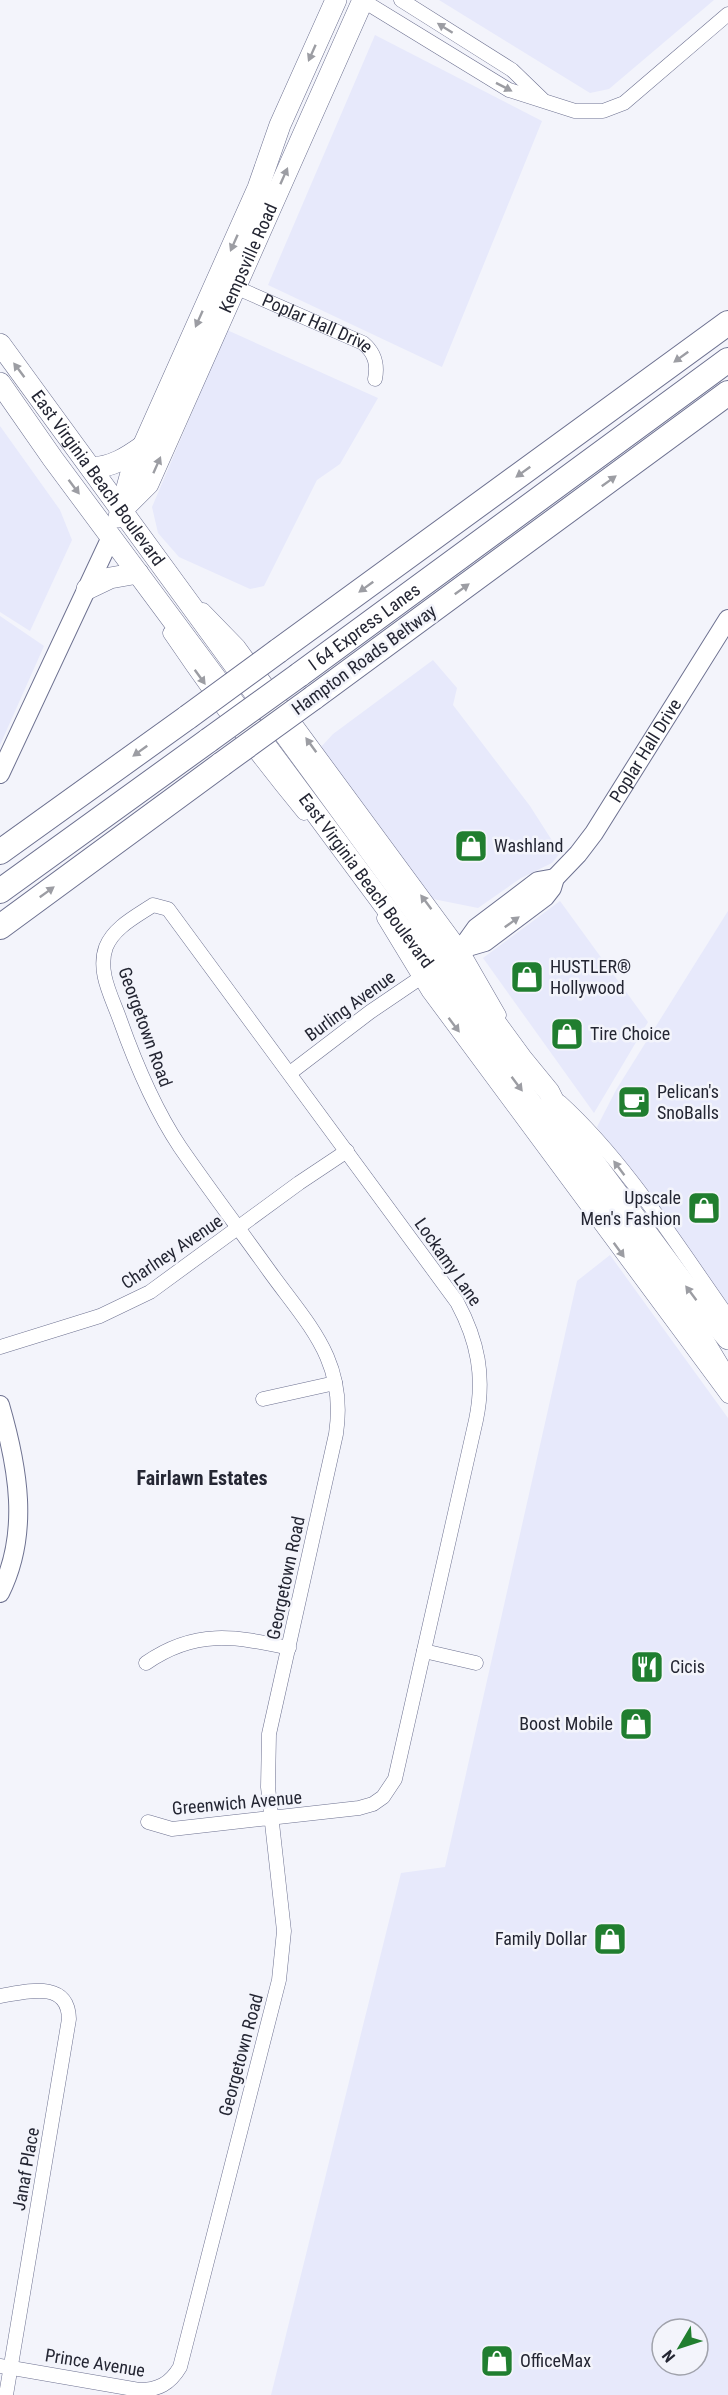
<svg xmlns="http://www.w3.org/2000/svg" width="728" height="2395" viewBox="0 0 728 2395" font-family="'Roboto Condensed',sans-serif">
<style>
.built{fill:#e7e9fb;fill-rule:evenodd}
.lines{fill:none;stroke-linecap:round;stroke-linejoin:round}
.street-casing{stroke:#6d7190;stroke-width:15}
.secondary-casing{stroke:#6d7190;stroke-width:20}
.primary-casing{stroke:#6d7190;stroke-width:22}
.highway-casing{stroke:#6d7190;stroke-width:26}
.street{stroke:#fff;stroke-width:14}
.secondary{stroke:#fff;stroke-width:18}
.primary{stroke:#fff;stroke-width:21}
.highway{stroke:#fff;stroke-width:24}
.highway-bridge-casing{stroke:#6d7190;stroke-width:26;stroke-linecap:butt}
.highway-bridge{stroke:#fff;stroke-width:24}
.oneway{fill:#9c9da3}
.labels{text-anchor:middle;stroke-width:5;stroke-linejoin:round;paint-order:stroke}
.street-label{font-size:18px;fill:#242633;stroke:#f3f4fb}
.poi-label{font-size:18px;fill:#242633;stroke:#f3f4fb;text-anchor:start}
.neighbourhood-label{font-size:20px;font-weight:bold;fill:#242633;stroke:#f3f4fb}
</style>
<rect width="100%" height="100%" fill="#f3f4fb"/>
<g class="built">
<polygon points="439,0 714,0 609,89 590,93"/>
<polygon points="375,35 542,121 442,367 268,285"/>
<polygon points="227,330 378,398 340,464 317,480 264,586 250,589 179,557 158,533 152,507"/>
<polygon points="0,426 60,510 72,540 30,631 0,612"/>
<polygon points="0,616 44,646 0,745"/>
<polygon points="433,660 457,688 453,705 530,806 560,853 552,863 521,878 478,908 433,899 411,873 382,829 321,747 333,734"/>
<polygon points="560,901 648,1022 594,1113 483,958"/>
<polygon points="728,911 728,1304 597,1127 616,1090"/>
<path d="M 610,1255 L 728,1418 L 728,2395 L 271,2395 L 401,1873 L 445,1867 L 577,1281 ZM 662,2329 L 698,2329 L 698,2365 L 662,2365 Z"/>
</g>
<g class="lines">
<g class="street-casing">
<g id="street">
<polyline points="362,0 509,90 575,111 603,111 624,103 728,14"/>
<polyline points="401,0 512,70 542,99"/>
<path id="s1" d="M 235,287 L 363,343 C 375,353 378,364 375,379"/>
<polyline points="203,610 238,646 461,949 499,1015"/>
<path d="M 170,633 C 212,695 256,755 304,813"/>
<polyline points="384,918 429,992 728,1396"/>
<polyline points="290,1073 370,1012 426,974"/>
<path d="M 560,1102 C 625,1161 677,1245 728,1317"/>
<polyline points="0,1347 100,1316 150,1292 299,1183 347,1151"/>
<polyline points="263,1399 335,1383"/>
<polyline points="424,1651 476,1663"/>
<path d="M 146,1663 C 195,1629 235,1636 289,1648"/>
<path d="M 0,1996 C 25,1992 68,1979 69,2019 L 6,2395"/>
<path d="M 0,2366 L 139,2390 C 158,2390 170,2384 180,2367 L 279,1980 L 284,1931 L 268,1787 L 269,1734 L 336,1434 C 347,1361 309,1326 270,1272 C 240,1230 209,1189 180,1147 C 154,1108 136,1065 120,1020 C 112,997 97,972 106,947 C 114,927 137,916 153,905 L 168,909 L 457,1302 C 478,1341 485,1377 476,1420 L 395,1779 L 383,1797 L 373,1804 L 359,1808 L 172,1829 L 148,1822"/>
</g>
</g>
<g class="secondary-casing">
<g id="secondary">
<polyline points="0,774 111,537"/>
<polyline points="461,949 476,928 538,881 555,878"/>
<path id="s2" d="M 437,966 L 461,949 L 485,942 L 545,897 L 552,888 L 555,878 L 578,854 L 594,833 L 728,619"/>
<path d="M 0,1405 C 18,1467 30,1533 0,1593"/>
</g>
</g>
<g class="primary-casing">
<g id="primary">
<path id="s3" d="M 0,344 L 522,1059 L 549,1092 L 560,1114 L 577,1139 L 703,1309 L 728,1339"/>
<path id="s4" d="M 0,383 L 53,459 L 586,1177 L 701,1337 L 728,1382"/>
<path d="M 91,468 C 112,467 126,458 143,446"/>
<path id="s5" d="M 122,510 L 148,484 L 363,0"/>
<polyline points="119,517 131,473 258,188 280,125 336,0"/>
<polyline points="87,589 110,578 138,573"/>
</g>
</g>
<g class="highway-casing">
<g id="highway">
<polyline points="278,651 728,323"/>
<path id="s6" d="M 299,675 L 728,360"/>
<polyline points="313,698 728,393"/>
<polyline points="0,852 188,717"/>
<polyline points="0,891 209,740"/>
<polyline points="0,927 222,764"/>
</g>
</g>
<use href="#street" class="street"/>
<use href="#secondary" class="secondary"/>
<use href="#primary" class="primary"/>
<use href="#highway" class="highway"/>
<g class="highway-bridge-casing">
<g id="highway-bridge">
<polyline points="188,717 278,651"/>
<polyline points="209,740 299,675"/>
<polyline points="222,764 313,698"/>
</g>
</g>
<use href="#highway-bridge" class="highway-bridge"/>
</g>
<defs><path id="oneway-solid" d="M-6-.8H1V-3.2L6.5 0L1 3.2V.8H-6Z" transform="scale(1.5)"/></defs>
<g class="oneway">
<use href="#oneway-solid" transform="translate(445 28) rotate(-148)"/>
<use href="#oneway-solid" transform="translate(312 53) rotate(114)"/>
<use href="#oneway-solid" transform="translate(504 87) rotate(27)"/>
<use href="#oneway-solid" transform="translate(284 176) rotate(-66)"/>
<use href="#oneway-solid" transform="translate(234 243) rotate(114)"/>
<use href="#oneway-solid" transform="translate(199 319) rotate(114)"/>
<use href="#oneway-solid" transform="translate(681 357) rotate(144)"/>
<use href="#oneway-solid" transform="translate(19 370) rotate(-127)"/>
<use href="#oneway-solid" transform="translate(157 465) rotate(-66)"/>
<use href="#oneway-solid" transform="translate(523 472) rotate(144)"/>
<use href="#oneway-solid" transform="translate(609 481) rotate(-36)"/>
<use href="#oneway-solid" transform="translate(74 487) rotate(53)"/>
<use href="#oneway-solid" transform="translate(366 587) rotate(144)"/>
<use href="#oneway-solid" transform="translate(462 589) rotate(-36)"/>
<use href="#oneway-solid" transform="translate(200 677) rotate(54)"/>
<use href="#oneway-solid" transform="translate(311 745) rotate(-126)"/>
<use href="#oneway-solid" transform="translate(140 751) rotate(144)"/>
<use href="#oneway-solid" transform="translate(47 892) rotate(-36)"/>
<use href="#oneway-solid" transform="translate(426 902) rotate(-127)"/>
<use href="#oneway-solid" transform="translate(512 922) rotate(-36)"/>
<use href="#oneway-solid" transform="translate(454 1025) rotate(53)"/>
<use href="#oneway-solid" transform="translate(517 1084) rotate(53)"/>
<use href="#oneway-solid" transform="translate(619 1168) rotate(-127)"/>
<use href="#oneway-solid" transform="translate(619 1250) rotate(54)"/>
<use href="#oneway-solid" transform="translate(691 1293) rotate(-127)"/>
</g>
<defs>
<g id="shop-square" transform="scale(1.725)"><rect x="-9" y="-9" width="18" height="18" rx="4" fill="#207e2f" stroke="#f3f4fb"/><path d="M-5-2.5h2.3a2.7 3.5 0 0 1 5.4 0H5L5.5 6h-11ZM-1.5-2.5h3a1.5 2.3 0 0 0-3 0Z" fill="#fff"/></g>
<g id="cafe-square" transform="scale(1.725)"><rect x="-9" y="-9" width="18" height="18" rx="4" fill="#207e2f" stroke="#f3f4fb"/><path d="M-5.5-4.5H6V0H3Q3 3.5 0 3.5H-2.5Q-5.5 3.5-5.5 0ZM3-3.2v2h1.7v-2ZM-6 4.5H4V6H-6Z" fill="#fff"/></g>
<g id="restaurant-square" transform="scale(1.725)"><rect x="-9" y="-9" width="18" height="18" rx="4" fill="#207e2f" stroke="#f3f4fb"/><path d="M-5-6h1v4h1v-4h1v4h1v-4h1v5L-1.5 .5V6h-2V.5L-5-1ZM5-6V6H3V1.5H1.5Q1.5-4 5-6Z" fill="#fff"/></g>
</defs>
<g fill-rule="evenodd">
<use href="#shop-square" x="471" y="846"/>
<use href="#shop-square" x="527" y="977"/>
<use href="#shop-square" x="567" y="1034"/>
<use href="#cafe-square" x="634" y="1102"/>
<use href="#shop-square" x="704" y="1208"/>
<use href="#restaurant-square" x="647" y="1667"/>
<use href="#shop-square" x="636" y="1724"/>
<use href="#shop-square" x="610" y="1939"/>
<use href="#shop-square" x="497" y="2361"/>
</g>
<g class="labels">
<g class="street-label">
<text dy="6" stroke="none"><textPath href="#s5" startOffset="284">Kempsville Road</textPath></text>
<text dy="6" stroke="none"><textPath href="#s1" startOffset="90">Poplar Hall Drive</textPath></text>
<text dy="6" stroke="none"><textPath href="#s3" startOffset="166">East Virginia Beach Boulevard</textPath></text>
<text dy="6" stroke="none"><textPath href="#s6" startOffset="81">I 64 Express Lanes</textPath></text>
<text transform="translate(364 660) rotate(-36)" y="6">Hampton Roads Beltway</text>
<text dy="6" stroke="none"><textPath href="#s2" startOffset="308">Poplar Hall Drive</textPath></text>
<text dy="6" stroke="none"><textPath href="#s4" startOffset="618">East Virginia Beach Boulevard</textPath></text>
<text transform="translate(350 1006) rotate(-36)" y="6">Burling Avenue</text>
<text transform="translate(145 1027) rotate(70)" y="6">Georgetown Road</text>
<text transform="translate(172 1252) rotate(-34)" y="6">Charlney Avenue</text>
<text transform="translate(448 1262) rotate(55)" y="6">Lockamy Lane</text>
<text transform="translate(286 1578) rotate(-78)" y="6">Georgetown Road</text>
<text transform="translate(237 1803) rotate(-5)" y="6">Greenwich Avenue</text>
<text transform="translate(241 2055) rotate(-75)" y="6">Georgetown Road</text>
<text transform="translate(26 2169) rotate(-80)" y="6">Janaf Place</text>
<text transform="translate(95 2363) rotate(9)" y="6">Prince Avenue</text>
</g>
<g class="poi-label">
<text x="494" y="852">Washland</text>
<text x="550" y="973">HUSTLER®<tspan x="550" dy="21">Hollywood</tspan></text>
<text x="590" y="1040">Tire Choice</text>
<text x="657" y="1098">Pelican's<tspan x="657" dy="21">SnoBalls</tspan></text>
<text x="681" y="1204" text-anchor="end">Upscale<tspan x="681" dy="21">Men's Fashion</tspan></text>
<text x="670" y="1673">Cicis</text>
<text x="613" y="1730" text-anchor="end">Boost Mobile</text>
<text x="587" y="1945" text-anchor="end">Family Dollar</text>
<text x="520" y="2367">OfficeMax</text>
</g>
<g class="neighbourhood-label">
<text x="202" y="1485">Fairlawn Estates</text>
</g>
</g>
<g transform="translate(680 2347) rotate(231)"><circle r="28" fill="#f3f4fb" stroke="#a0a2ab" stroke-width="1.5"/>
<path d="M0-4.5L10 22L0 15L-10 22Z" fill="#207e2f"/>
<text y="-9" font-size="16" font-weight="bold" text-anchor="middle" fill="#242633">N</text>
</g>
</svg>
